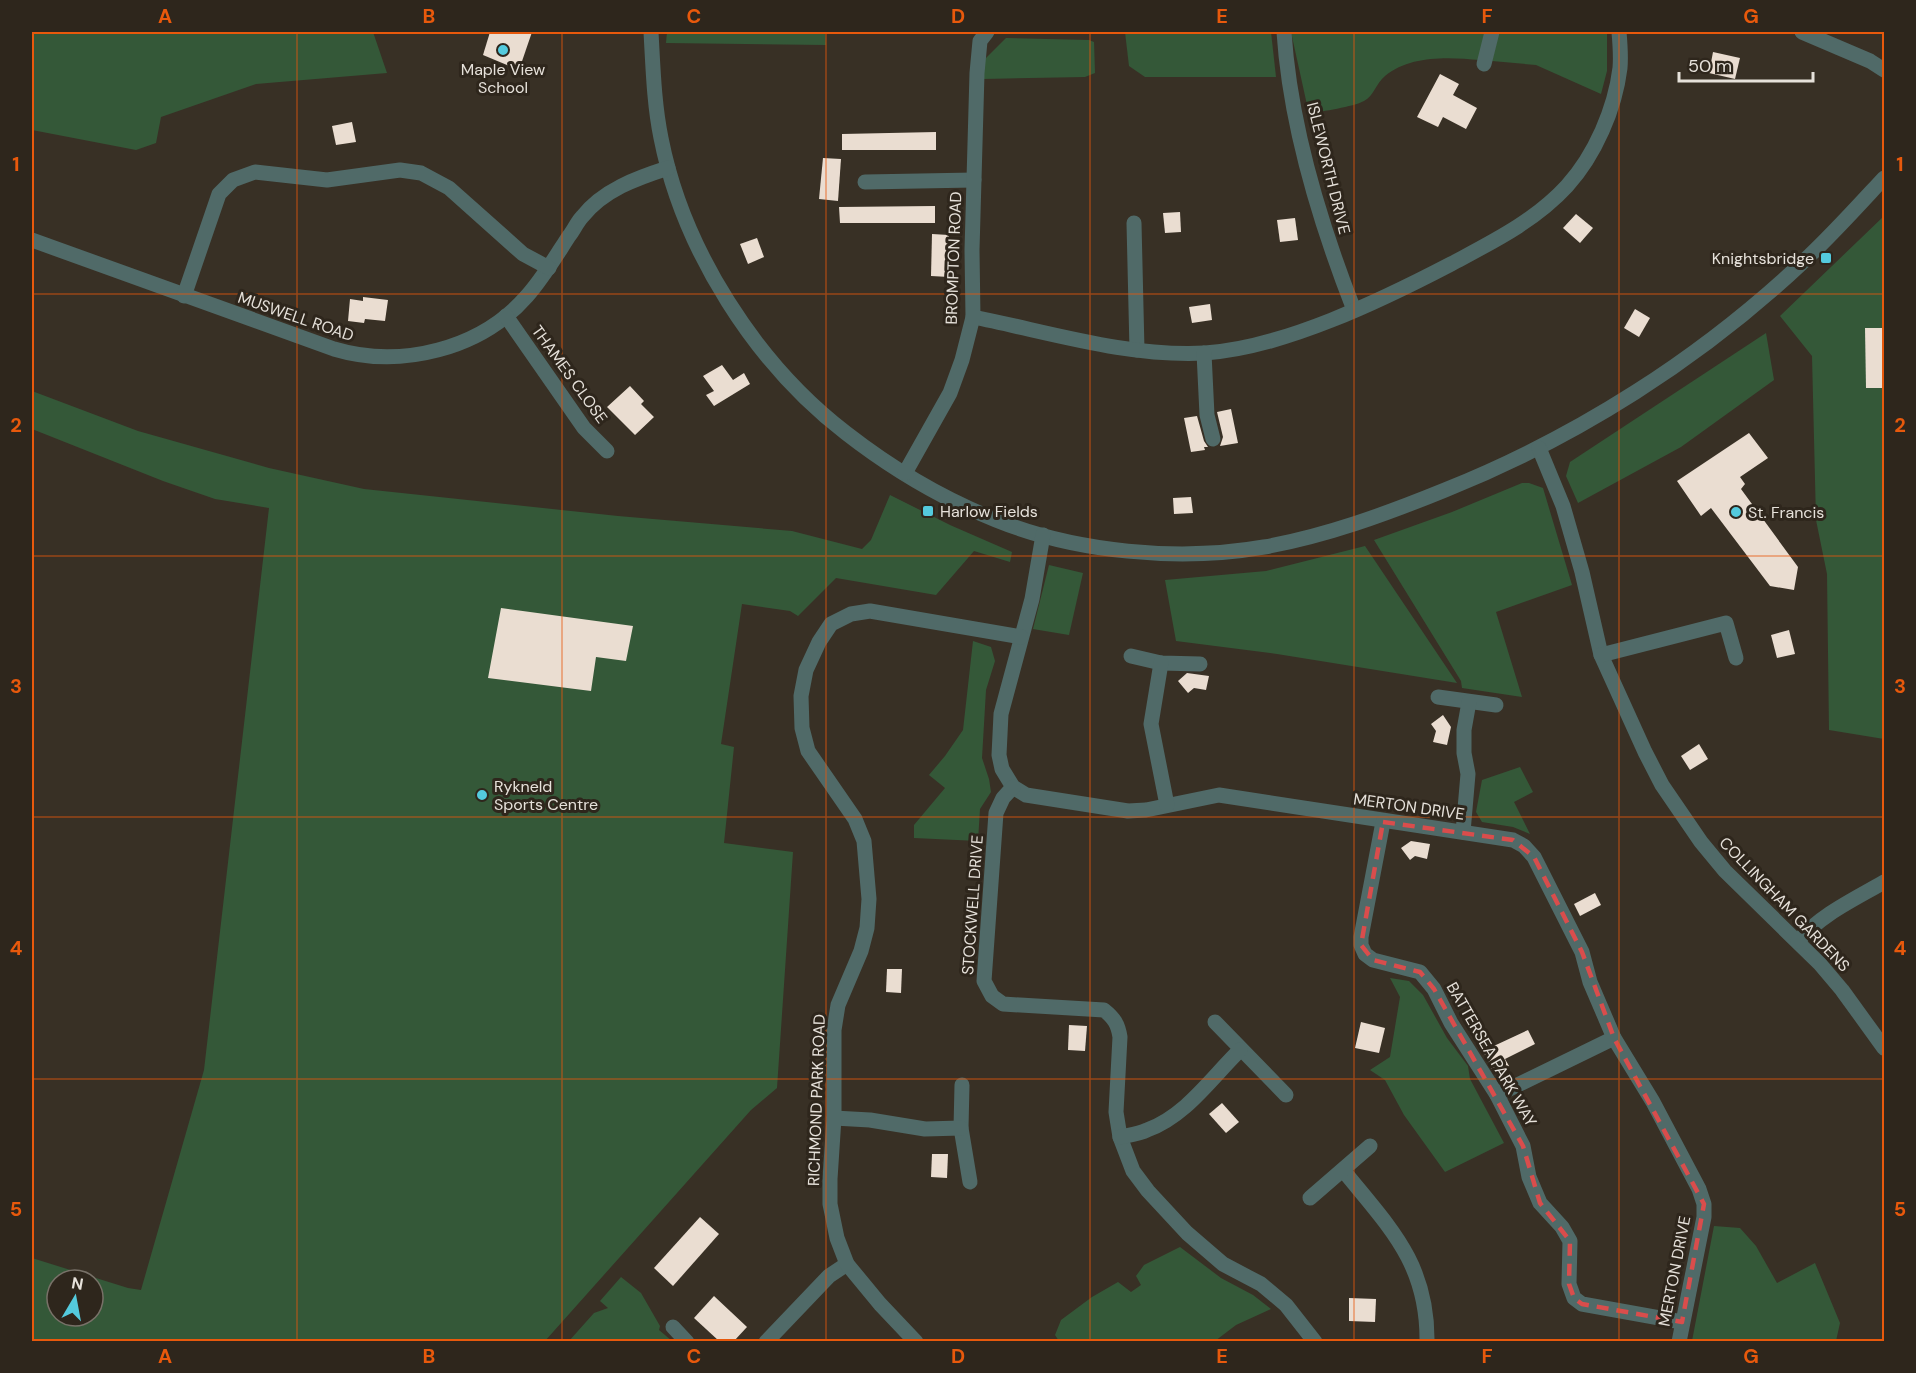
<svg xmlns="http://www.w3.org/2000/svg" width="1916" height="1373" viewBox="0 0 1916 1373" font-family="'DM Sans',sans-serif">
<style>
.green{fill:#345838;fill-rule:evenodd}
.building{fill:#eaddd1}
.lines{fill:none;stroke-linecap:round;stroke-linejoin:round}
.street{stroke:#506a68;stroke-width:15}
.marked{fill:none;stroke:#d94d4c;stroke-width:4.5;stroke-dasharray:12 8;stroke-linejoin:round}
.grid{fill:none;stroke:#e8590c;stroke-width:1.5;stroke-opacity:0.55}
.poi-dot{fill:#54cadd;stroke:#2e261c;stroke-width:2}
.labels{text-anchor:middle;stroke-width:6;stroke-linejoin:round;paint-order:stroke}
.poi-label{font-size:16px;fill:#e6e1da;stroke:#2e261c;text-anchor:start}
.street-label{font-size:16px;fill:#e6e1da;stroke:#2e261c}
.neatline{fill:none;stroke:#e8590c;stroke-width:2}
.grid-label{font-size:20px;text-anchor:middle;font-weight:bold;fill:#e8590c}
</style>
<rect width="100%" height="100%" fill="#383025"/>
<g class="green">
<polygon points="32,32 373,32 387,73 256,84 161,117 156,143 136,150 32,130"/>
<polygon points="667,32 825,32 826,45 666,43"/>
<polygon points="1125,32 1271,32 1276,77 1145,77 1129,66"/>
<path d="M 1291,32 L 1486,32 L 1480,60 C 1449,57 1410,55 1385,76 C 1376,83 1374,96 1364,101 C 1353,107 1322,111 1309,114 Z"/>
<polygon points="1499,32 1607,32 1607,71 1601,94 1536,65 1492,61"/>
<polygon points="1006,38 1089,40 1094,42 1095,73 1085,77 983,79 984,60"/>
<polygon points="1884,216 1884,739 1829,730 1827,574 1816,520 1812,356 1780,316"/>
<polygon points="1766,333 1774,380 1681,447 1578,503 1566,476 1570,462"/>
<path d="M 32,391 L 138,431 L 269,468 L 364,489 L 618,516 L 792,531 L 862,549 L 871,540 L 890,495 L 950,525 L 1012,552 L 1010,562 L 974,551 L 936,595 L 836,578 L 798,616 L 790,611 L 742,604 L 721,744 L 734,747 L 724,843 L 793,852 L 777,1088 L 751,1110 L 545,1341 L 32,1341 L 32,1258 L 128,1288 L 141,1290 L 204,1070 L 269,508 L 215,499 L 163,481 L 32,429 ZM 57,1280 L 93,1280 L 93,1316 L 57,1316 Z"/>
<polygon points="1522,483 1529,483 1543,488 1572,585 1496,612 1522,697 1462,688 1461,681 1374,540 1452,512"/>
<polygon points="1365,546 1457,683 1277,654 1176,641 1165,580 1266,571"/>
<polygon points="1049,565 1083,573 1069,635 1033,629"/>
<polygon points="973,641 991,647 995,661 986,690 982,758 989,779 991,792 980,809 978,841 914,838 914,825 945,788 929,775 945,756 963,730"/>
<polygon points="1520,767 1533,792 1514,802 1530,834 1513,827 1482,822 1476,812 1482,780"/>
<polygon points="1390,978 1409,981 1423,995 1447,1038 1468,1066 1470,1079 1504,1143 1445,1172 1404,1115 1385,1080 1370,1070 1390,1057 1400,997"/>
<polygon points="1714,1226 1740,1228 1756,1246 1777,1283 1815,1263 1840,1323 1836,1341 1692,1341"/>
<polygon points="1180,1247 1221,1278 1253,1295 1271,1309 1236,1325 1215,1341 1059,1341 1055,1335 1061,1320 1092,1297 1118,1282 1131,1292 1141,1285 1136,1276 1144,1265"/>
<polygon points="621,1277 641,1293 660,1326 659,1330 672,1341 569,1341 594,1313 608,1308 600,1301"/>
</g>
<g class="building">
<polygon points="490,32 532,32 519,70 483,55"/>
<polygon points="1713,52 1740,58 1735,79 1709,73"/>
<polygon points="1440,74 1459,84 1453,95 1477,108 1466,129 1443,117 1438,127 1417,117"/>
<polygon points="352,122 356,142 336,145 332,126"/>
<polygon points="936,132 936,150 842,150 842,134"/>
<polygon points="823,158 841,159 838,201 819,199"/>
<polygon points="935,206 935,223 840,223 839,207"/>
<polygon points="1180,212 1181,232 1165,233 1163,213"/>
<polygon points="1576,214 1593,228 1580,243 1563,228"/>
<polygon points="1295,218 1298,240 1280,242 1277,220"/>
<polygon points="932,234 949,235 949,277 931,276"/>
<polygon points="757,238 764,257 748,264 740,244"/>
<polygon points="363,297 388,300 385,321 365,319 364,323 348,321 350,299 363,301"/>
<polygon points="1210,304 1212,320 1192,323 1189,307"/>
<polygon points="1635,309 1650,318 1639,337 1624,328"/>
<polygon points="1865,328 1884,328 1884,388 1866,388"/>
<polygon points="722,365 733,380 744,373 750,384 714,406 706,395 714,391 703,376"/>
<polygon points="630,386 644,401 641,404 654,417 635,435 607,407"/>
<polygon points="1231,409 1238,443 1220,446 1223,437 1217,412"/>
<polygon points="1197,416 1204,441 1208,447 1204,447 1205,450 1191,452 1184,418"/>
<polygon points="1749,433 1768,458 1740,477 1745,484 1741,489 1798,567 1794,590 1770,586 1711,508 1701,516 1677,481"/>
<polygon points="1191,497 1193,513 1174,514 1173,498"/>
<polygon points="501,608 633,626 626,661 596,657 591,691 488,678"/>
<polygon points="1789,630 1795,654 1777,658 1771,635"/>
<polygon points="1187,673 1209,676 1206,690 1194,688 1188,693 1178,681"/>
<polygon points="1443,715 1451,727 1447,745 1433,742 1436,731 1431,724"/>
<polygon points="1699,744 1708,759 1690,770 1681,756"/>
<polygon points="1411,841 1430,844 1427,859 1415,856 1410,860 1401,848"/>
<polygon points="1595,893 1601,905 1580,916 1574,904"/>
<polygon points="887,969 902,969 901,993 886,992"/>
<polygon points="1361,1022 1385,1028 1379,1053 1355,1048"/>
<polygon points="1069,1025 1087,1026 1085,1051 1068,1050"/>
<polygon points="1528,1030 1535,1044 1505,1059 1509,1066 1494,1073 1483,1051"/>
<polygon points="1222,1103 1239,1122 1226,1133 1209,1114"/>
<polygon points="932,1154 948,1154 947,1178 931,1177"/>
<polygon points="700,1217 719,1234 673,1286 654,1268"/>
<polygon points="714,1296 747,1327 734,1341 719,1341 694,1318"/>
<polygon points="1349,1298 1376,1299 1375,1322 1349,1321"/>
</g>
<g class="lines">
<g class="street">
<path d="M 651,32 C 653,67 654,104 661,138 C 683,250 756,364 846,433 C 891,468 943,499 996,520 C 1075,552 1179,562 1264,547 C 1326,536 1386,514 1445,490 C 1577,437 1700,359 1804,261 C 1832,235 1858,206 1884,178"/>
<path d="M 1284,32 C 1290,125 1320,223 1354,310"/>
<polyline points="1802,32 1870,61 1884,70"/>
<polyline points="1484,64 1492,32"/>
<polyline points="865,182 974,180"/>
<polyline points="1134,223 1137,350"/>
<path d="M 32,240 L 334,349 C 401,369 481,349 527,296 C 543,278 556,256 569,236 C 574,230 577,222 582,217 C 603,190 637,178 668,168"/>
<polyline points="184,296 219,194 233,180 255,172 327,180 400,170 421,173 449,188 523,254 549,268"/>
<polyline points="506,316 584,428 607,451"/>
<path d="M 973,317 C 1049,332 1126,357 1205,353 C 1283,348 1382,300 1451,264 C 1492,242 1535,221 1567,186 C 1595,155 1615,109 1620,68 C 1621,56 1620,43 1619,32"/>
<polyline points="1204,353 1207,415 1213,439"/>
<polyline points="1539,448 1563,506 1582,572 1601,655 1645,752 1662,785 1701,842 1725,871 1820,964 1842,990 1884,1048"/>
<polyline points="905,473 950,393 962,360 973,317 972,250 977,73 980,41 987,32"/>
<polyline points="1043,535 1032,599 1001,714 999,755 1002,769 1013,787 1026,795 1128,811 1146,810 1219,795 1513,840 1524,846 1534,857 1582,952 1590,982 1614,1038 1653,1102 1699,1189 1704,1204 1704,1217 1679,1342"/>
<polyline points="1601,655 1726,623 1736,658"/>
<polyline points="1131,656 1161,663 1200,664"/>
<polyline points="1161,663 1151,724 1167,805"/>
<polyline points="1438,697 1496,705"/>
<path d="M 1013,787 L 1003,798 L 996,813 L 984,981 L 992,996 L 1003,1004 L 1104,1010 C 1114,1018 1118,1024 1120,1037 L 1116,1112 L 1120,1137 L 1133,1171 L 1148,1191 L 1187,1233 L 1223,1264 L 1261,1284 L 1286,1305 L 1315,1342"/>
<polyline points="1383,822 1361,937 1361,945 1365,954 1373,960 1420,972 1434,989 1451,1023 1497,1095 1523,1146 1529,1177 1540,1203 1562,1227 1570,1241 1569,1284 1574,1298 1582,1304 1682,1322"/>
<polyline points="1463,832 1468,774 1464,753 1464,730 1469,702"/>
<path d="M 1798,941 C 1822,914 1853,900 1884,882"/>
<polyline points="1215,1022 1286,1095"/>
<polyline points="962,1085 961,1128 970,1182"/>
<polyline points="1497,1095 1614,1038"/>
<polyline points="834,1118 870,1120 925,1129 961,1128"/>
<path d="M 1120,1137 C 1129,1135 1139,1134 1147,1130 C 1186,1116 1212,1077 1240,1050"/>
<path d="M 1343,1170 C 1389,1227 1428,1263 1427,1342"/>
<polyline points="1310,1198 1370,1146"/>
<polyline points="673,1327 687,1342"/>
<polyline points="766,1342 829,1276 847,1264"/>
<polyline points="916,1342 880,1304 847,1264 837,1238 830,1204 830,1179 834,1118 834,1030 838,1005 861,951 867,928 869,899 864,841 855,819 808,751 802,728 801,696 806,670 819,642 831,624 851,614 870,611 1021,637"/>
</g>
</g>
<path class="marked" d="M 1383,822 L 1513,840 L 1534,857 L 1582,952 L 1614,1038 L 1704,1204 L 1682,1322 L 1582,1304 L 1574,1298 L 1569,1284 L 1570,1241 L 1540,1203 L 1523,1146 L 1434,989 L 1420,972 L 1373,960 L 1361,945 Z"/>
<path class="grid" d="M 297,32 L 297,1342M 562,32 L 562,1342M 826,32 L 826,1342M 1090,32 L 1090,1342M 1354,32 L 1354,1342M 1619,32 L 1619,1342M 32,294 L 1884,294M 32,556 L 1884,556M 32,817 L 1884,817M 32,1079 L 1884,1079"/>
<g class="poi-dot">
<circle cx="503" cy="50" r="6"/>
<rect x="1820" y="252" width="12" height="12" rx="3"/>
<rect x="922" y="505" width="12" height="12" rx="3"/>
<circle cx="1736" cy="512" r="6"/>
<circle cx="482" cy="795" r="6"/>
</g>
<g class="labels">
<g class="poi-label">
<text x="503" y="75" text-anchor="middle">Maple View<tspan x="503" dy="18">School</tspan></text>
<text x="1814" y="264" text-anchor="end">Knightsbridge</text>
<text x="940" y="517">Harlow Fields</text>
<text x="1748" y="518">St. Francis</text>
<text x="494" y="792">Rykneld<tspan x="494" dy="18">Sports Centre</tspan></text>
</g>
<g class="street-label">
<text transform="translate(1329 168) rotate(76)" y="6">ISLEWORTH DRIVE</text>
<text transform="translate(953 258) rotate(-88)" y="6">BROMPTON ROAD</text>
<text transform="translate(296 316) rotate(19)" y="6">MUSWELL ROAD</text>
<text transform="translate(570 374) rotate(54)" y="6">THAMES CLOSE</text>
<text transform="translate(1409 806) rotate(8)" y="6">MERTON DRIVE</text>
<text transform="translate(1785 904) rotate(46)" y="6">COLLINGHAM GARDENS</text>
<text transform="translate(972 905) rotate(-86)" y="6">STOCKWELL DRIVE</text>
<text transform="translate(1492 1054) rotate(60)" y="6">BATTERSEA PARK WAY</text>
<text transform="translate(816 1100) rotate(-88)" y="6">RICHMOND PARK ROAD</text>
<text transform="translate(1674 1271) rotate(-79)" y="6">MERTON DRIVE</text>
</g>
</g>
<rect width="1916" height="1373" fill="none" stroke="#2e261c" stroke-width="66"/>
<g transform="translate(75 1298) rotate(10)"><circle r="28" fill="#2e261c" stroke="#787168" stroke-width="1.5"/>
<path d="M0-4.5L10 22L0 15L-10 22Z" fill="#54cadd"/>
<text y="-9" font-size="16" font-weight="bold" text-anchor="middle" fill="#e6e1da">N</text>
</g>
<path d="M1679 72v9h134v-9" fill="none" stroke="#e6e1da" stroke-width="3"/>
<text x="1688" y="72" font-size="18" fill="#e6e1da" stroke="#2e261c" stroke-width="4.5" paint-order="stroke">50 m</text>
<rect x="33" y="33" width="1850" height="1307" class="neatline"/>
<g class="grid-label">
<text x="165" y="23">A</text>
<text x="429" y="23">B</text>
<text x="694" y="23">C</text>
<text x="958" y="23">D</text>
<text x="1222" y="23">E</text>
<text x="1487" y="23">F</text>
<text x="1751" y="23">G</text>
<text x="16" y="171">1</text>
<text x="1900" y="171">1</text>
<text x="16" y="432">2</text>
<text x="1900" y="432">2</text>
<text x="16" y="693">3</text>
<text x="1900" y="693">3</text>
<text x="16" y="955">4</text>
<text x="1900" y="955">4</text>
<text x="16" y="1216">5</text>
<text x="1900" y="1216">5</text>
<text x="165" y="1363">A</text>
<text x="429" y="1363">B</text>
<text x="694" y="1363">C</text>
<text x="958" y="1363">D</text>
<text x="1222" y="1363">E</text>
<text x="1487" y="1363">F</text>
<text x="1751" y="1363">G</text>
</g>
</svg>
